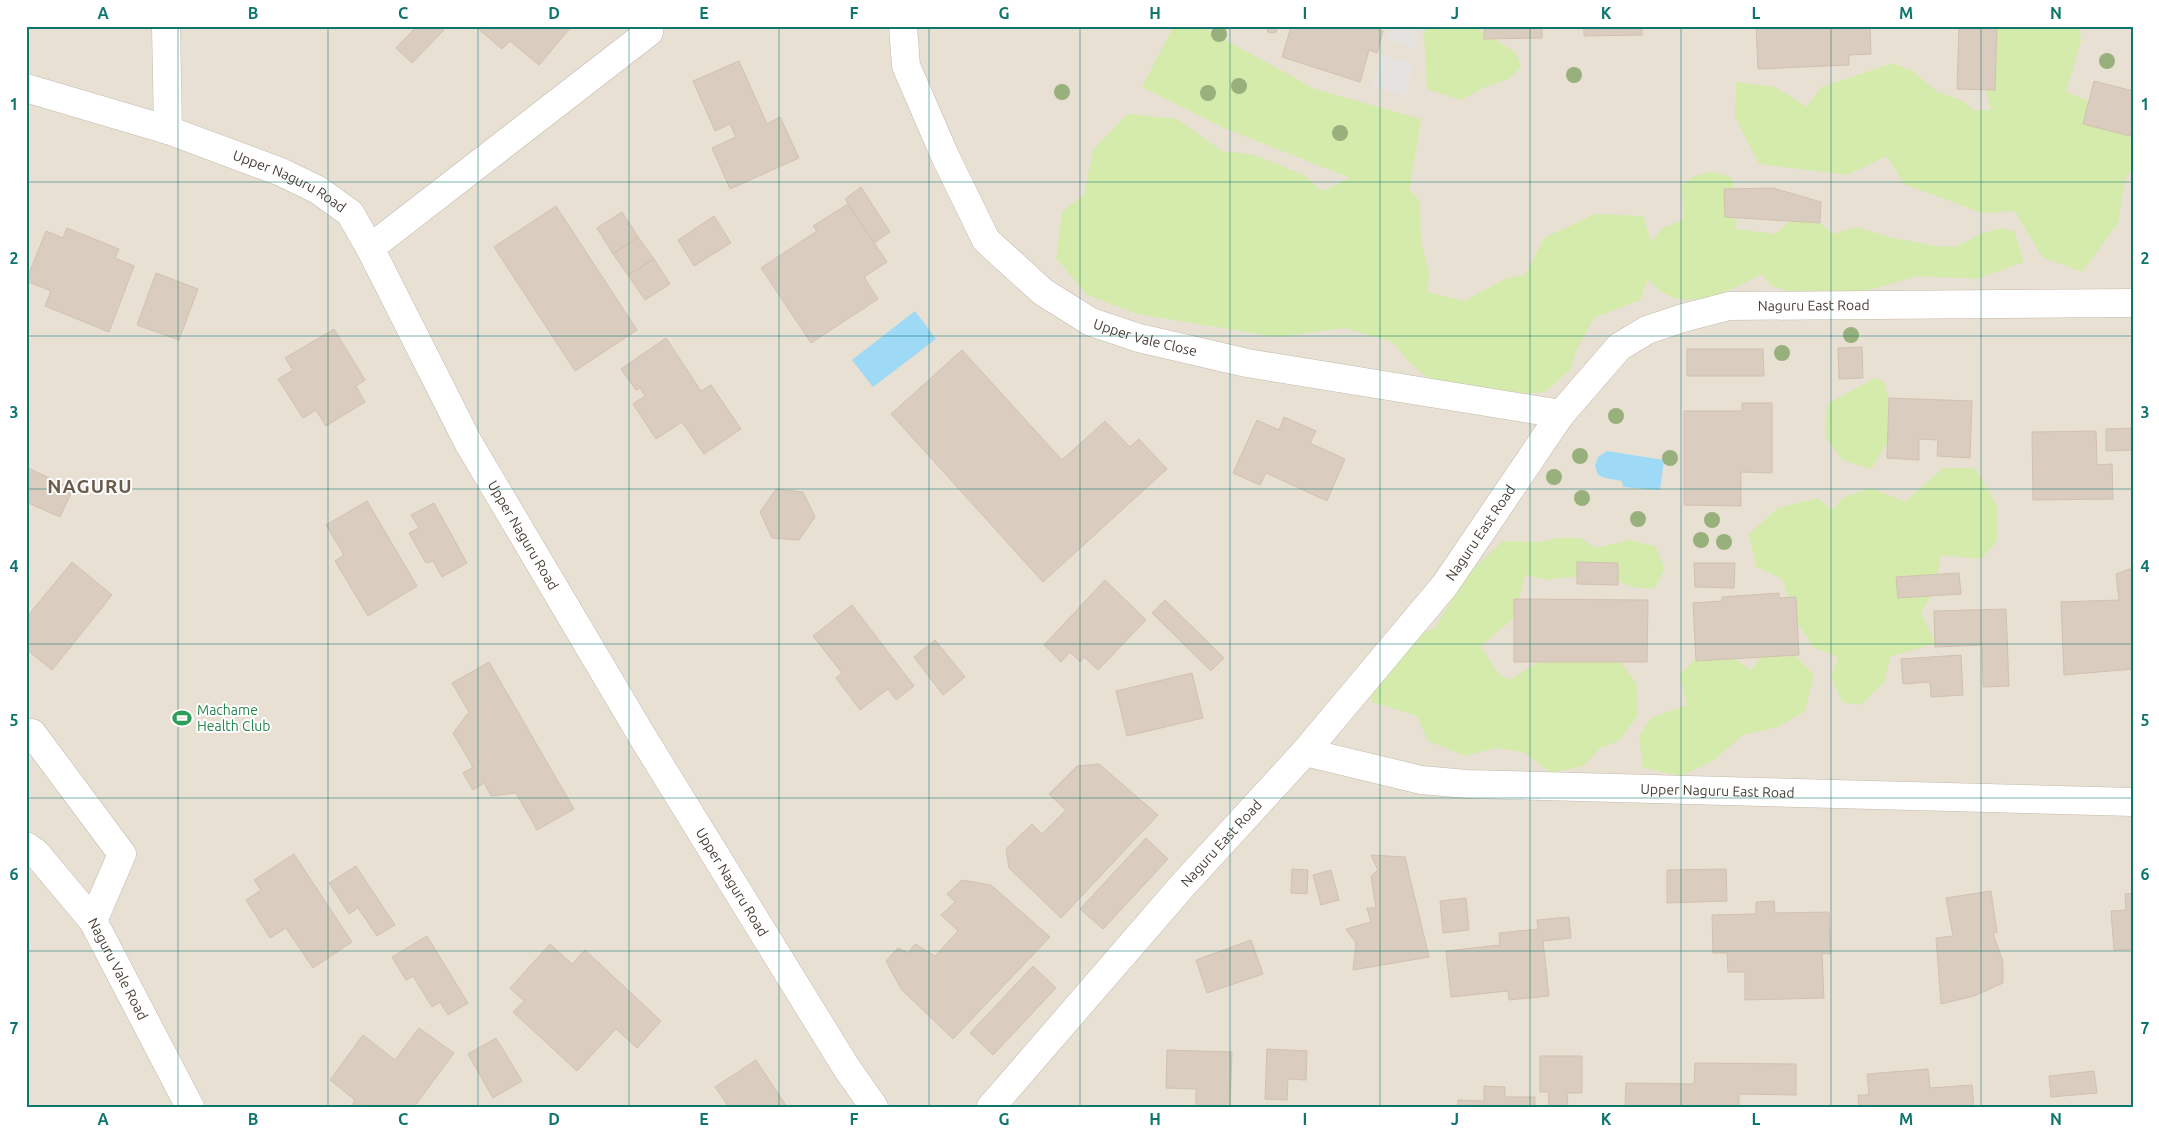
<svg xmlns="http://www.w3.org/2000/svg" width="2159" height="1133" viewBox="0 0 2159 1133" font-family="Ubuntu,sans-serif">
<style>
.residential{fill:#e9e0d4}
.green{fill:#d4ebac}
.parking{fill:#e5e2df}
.water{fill:#9ed9f5}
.building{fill:#daccbe;stroke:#d2c1ae}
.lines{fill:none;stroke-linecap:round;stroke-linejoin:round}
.minor-casing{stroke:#c3b9ab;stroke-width:29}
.minor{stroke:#fff;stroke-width:28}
.tree{fill:#98b07b}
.grid{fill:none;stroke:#0f766e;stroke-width:1;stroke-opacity:0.55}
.labels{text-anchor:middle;stroke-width:4;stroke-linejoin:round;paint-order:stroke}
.street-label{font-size:14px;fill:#483f35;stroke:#fff}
.leisure-label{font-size:14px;fill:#27864d;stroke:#fff;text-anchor:start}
.district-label{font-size:19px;font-weight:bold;letter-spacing:1px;fill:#6b5c4b;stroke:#fff}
.neatline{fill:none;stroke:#0f766e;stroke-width:2}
.grid-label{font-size:16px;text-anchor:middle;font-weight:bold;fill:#0f766e}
</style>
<rect width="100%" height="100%" fill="#f4efe6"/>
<rect class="residential" x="26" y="26" width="2107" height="1081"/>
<g class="green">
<path d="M 1174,26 L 1200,26 L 1315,89 L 1421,119 L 1410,187 L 1408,187 L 1420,202 L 1421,242 L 1429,271 L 1428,292 L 1464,301 L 1507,278 L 1525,275 L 1544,238 L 1595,214 L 1643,216 L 1651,242 L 1664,227 L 1684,220 L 1682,185 C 1700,171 1711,169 1732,178 L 1737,210 L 1736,229 L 1775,234 L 1797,215 L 1811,216 L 1833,234 L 1857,227 L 1889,237 L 1936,246 L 1956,247 L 1983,233 L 2002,228 L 2014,231 L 2024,262 L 1977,279 L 1918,276 L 1865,291 L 1798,293 L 1771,286 L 1762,274 C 1727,292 1680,319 1648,279 L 1640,300 L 1594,318 L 1577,349 L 1570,370 L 1545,392 L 1505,396 L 1435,384 L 1409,362 L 1392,342 L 1345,328 L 1277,337 L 1138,314 L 1087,295 L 1056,258 L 1062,212 L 1084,195 L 1093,150 L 1127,114 L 1177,119 L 1222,151 L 1255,155 L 1304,175 L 1322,191 L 1350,178 L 1224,128 L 1142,87 Z"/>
<polygon points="1427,26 1474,26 1516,53 1521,67 1509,79 1485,87 1461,100 1427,89 1424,34"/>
<polygon points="1983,26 2080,26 2081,41 2066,92 2107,108 2133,141 2133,167 2125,180 2118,223 2082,272 2042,257 2015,211 1982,213 1904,184 1887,156 1847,175 1759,164 1735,117 1736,82 1775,87 1807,107 1821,87 1893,63 1913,71 1936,91 1963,101 1973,110 1991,110 1981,70"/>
<polygon points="1875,378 1885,383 1894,433 1871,469 1842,460 1825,436 1827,404"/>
<polygon points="1943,468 1975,468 1997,506 1997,541 1981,559 1941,555 1935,588 1921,613 1936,643 1890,657 1885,681 1861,705 1842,702 1831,677 1838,657 1813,647 1797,622 1782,579 1756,567 1749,534 1778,508 1817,498 1832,510 1842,498 1871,488 1905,502"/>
<polygon points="1558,538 1580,538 1596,548 1629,540 1655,546 1665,568 1655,588 1637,588 1597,574 1546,580 1525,575 1514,618 1481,646 1497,672 1509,680 1560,650 1611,650 1637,684 1638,715 1619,741 1600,748 1583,766 1551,773 1523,752 1496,748 1465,756 1428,741 1417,716 1372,702 1368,652 1434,629 1468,574 1503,541 1540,542"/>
<polygon points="1711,643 1751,670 1768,648 1785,645 1814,675 1805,711 1778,727 1743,735 1713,761 1681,776 1643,768 1639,736 1651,718 1687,705 1680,674"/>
</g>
<g class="parking">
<polygon points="1384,26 1420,26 1415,50 1386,38 1388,28"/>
<polygon points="1381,56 1412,62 1406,96 1373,86"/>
</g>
<g class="water">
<polygon points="915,311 936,339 873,387 852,360"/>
<polygon points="1607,451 1664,460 1660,490 1623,487 1622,481 1605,478 1598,475 1595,466 1598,457"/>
</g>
<g class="building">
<polygon points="417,26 440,26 444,30 412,63 396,48"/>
<polygon points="475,26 572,26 539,65 510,41 502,49"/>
<polygon points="1266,26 1278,26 1278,27 1276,32 1272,33 1268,32"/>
<polygon points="1289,26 1367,26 1383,31 1377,53 1369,50 1360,82 1282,57 1291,27"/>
<polygon points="1484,26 1542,26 1542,38 1484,39"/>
<polygon points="1584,26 1642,26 1642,35 1584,36"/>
<polygon points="1756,26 1870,26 1871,54 1849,55 1849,65 1758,69"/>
<polygon points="1959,26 1997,26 1995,90 1957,89"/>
<polygon points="739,61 767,124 780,117 799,158 730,189 712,148 736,137 730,124 715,131 693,81"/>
<polygon points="2094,81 2133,91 2133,124 2130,136 2083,124"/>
<polygon points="861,187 890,232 874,243 845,199"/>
<polygon points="1773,188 1821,202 1820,223 1725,217 1724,189"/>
<polygon points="848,204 887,262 864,277 878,299 811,343 761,268 817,231 813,226"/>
<polygon points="556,206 637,330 575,371 494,247"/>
<polygon points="622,212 638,237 613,254 597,228"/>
<polygon points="714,216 731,243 694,266 678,240"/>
<polygon points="67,228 119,249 115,258 134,266 109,332 45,306 51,291 26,281 46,231 63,238"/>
<polygon points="638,237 654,259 628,275 613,254"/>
<polygon points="654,259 670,284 645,300 628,275"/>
<polygon points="156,273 198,289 179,340 137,325"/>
<polygon points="334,329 365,380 356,386 365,402 326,426 316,410 303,418 278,379 293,370 285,358"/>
<polygon points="666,338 701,391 711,385 741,429 704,454 682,422 656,439 633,404 645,396 640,388 636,390 621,369"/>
<polygon points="1862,347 1863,378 1839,379 1838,348"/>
<polygon points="1687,349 1763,349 1764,376 1687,376"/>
<polygon points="962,350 1062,460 1105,421 1130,447 1139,439 1167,469 1043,582 891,414"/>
<polygon points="1889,398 1972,401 1970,458 1937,456 1938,440 1919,439 1919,460 1887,458"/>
<polygon points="1742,403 1772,403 1772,473 1741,472 1741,506 1684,505 1684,411 1742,411"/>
<polygon points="1284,417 1316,431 1310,443 1345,459 1327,501 1266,473 1260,485 1233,473 1257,420 1279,430"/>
<polygon points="2133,428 2133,450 2106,451 2106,429"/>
<polygon points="2096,431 2097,465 2112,464 2113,499 2033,500 2032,432"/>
<polygon points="28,468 73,489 60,517 26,502"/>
<polygon points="776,489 803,492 815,517 799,540 772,538 760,512"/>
<polygon points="367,501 417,586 368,616 335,561 344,555 326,525"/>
<polygon points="434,503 467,563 442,577 433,561 426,563 409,533 419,528 411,515"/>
<polygon points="72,562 112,595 52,670 26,649 26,618"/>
<polygon points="1577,562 1618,563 1618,585 1577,584"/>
<polygon points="1694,563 1735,563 1734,588 1695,587"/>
<polygon points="2133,568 2133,669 2064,675 2061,602 2119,600 2116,574"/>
<polygon points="1959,573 1961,594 1898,598 1896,577"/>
<polygon points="1105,580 1146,620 1098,670 1084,657 1080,662 1070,652 1061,662 1044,645"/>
<polygon points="1779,593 1779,598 1796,597 1799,655 1696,661 1693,603 1722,601 1722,597"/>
<polygon points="1514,599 1648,600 1647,662 1514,662"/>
<polygon points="1165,600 1224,658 1211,671 1152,613"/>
<polygon points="852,605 914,686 896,700 888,689 860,710 836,678 842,673 813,636"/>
<polygon points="2006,609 2009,686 1983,687 1982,645 1935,647 1934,611"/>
<polygon points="935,640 965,677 943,695 914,657"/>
<polygon points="1961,655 1963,695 1931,697 1930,682 1903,684 1901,659"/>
<polygon points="489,662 574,809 537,830 516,793 491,796 484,783 473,790 463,773 473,767 453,733 469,712 452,683"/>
<polygon points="1192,673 1203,718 1127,736 1116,691"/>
<polygon points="1099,764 1158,815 1061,918 1009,868 1006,849 1032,824 1042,834 1066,810 1049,794 1077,766"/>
<polygon points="1146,838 1168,859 1103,929 1080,909"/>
<polygon points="294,854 352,942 313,968 286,928 270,938 246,900 261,890 254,880"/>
<polygon points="1371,855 1405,857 1429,957 1353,970 1356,943 1346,929 1371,922 1367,908 1376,908 1371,876 1378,870"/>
<polygon points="356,866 395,925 377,936 358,908 349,914 329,883"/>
<polygon points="1292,869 1308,870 1307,894 1291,893"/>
<polygon points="1726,869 1727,901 1667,903 1667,870"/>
<polygon points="1331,870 1339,900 1321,905 1313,875"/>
<polygon points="962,880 991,885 1050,937 953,1039 901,989 886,961 898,948 908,953 915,944 935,956 958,931 941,915 955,902 947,894"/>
<polygon points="1991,891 1997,932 1993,933 2003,962 2003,983 1974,996 1941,1004 1936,938 1953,936 1946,898"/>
<polygon points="2133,893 2133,949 2114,950 2111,911 2126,910 2125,894"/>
<polygon points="1466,898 1469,930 1443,933 1440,901"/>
<polygon points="1774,901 1775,913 1829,912 1830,954 1822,953 1824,998 1745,1000 1745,972 1728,972 1727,953 1713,953 1712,915 1756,914 1756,902"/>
<polygon points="1569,917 1571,938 1543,941 1549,996 1509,1000 1508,991 1451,997 1446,951 1500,945 1499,933 1538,929 1537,920"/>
<polygon points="427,936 468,1003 448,1015 440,1002 432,1007 413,976 406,980 392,957"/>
<polygon points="1251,940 1263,974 1207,993 1196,960"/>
<polygon points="550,944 572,964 585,950 661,1021 637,1048 616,1029 577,1071 513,1012 524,1001 510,988"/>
<polygon points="1033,966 1056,988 993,1055 970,1033"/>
<polygon points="419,1028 454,1053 414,1107 351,1107 355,1100 330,1080 363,1035 395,1060"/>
<polygon points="496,1038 522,1081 493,1098 468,1054"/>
<polygon points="1267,1049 1307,1051 1306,1080 1288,1079 1287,1100 1265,1099"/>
<polygon points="1167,1050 1232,1052 1230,1107 1196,1107 1196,1089 1166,1088"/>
<polygon points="1540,1056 1582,1056 1582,1093 1567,1093 1568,1106 1549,1106 1548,1092 1540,1092"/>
<polygon points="756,1060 787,1107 729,1107 715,1087"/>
<polygon points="1695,1063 1796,1064 1796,1095 1739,1094 1739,1107 1625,1107 1626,1083 1694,1084"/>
<polygon points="1928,1069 1930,1088 1972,1085 1974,1107 1859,1107 1858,1095 1869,1095 1867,1074"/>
<polygon points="2094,1071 2097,1093 2051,1097 2049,1076"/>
<polygon points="1484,1086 1505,1087 1505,1097 1535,1097 1535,1107 1458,1107 1458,1100 1484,1101"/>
</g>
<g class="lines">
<g class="minor-casing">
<g id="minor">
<path id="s1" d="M 166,26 L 168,130 L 281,172 L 318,190 L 350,213 L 370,248 L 468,442 L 642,736 L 846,1067 L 874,1107"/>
<path id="s2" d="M 903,26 L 906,66 L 945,156 L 986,240 L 1043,292 L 1091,322 L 1139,338 L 1247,363 L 1561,414"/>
<polyline points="26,88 168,130"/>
<polyline points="370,248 649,32"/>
<polyline points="32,733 122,854 93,921"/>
<path id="s3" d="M 1305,752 L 1421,780 L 1467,784 L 2133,802"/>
<path id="s4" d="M 26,846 L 36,853 L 93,921 L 190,1107"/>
<path id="s5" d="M 991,1107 L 1183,885 L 1305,752 L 1445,585 L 1561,414 L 1619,347 L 1647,330 L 1683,318 L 1729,306 L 2133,303"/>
</g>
</g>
<use href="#minor" class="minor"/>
</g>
<g class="tree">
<circle cx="1219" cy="34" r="8"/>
<circle cx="2107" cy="61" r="8"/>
<circle cx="1574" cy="75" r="8"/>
<circle cx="1239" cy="86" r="8"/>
<circle cx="1062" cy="92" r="8"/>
<circle cx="1208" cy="93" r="8"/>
<circle cx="1340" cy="133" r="8"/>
<circle cx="1851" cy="335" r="8"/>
<circle cx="1782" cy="353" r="8"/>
<circle cx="1616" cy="416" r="8"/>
<circle cx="1580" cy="456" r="8"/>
<circle cx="1670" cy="458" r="8"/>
<circle cx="1554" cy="477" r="8"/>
<circle cx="1582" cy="498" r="8"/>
<circle cx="1638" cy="519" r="8"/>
<circle cx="1712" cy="520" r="8"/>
<circle cx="1701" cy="540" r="8"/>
<circle cx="1724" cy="542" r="8"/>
</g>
<path class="grid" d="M 178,26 L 178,1107M 328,26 L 328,1107M 478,26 L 478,1107M 629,26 L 629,1107M 779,26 L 779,1107M 929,26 L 929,1107M 1080,26 L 1080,1107M 1230,26 L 1230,1107M 1380,26 L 1380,1107M 1530,26 L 1530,1107M 1681,26 L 1681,1107M 1831,26 L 1831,1107M 1981,26 L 1981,1107M 26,182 L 2133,182M 26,336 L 2133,336M 26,489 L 2133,489M 26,644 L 2133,644M 26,798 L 2133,798M 26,951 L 2133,951"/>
<defs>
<g id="stadium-bare" transform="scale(1.5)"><path d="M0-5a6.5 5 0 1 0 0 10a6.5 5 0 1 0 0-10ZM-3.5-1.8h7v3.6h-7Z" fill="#2e9e5b" stroke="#fff" stroke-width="2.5" paint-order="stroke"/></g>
</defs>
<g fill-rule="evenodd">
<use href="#stadium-bare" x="182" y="718"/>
</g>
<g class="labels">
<g class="street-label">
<text dy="5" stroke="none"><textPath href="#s1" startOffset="236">Upper Naguru Road</textPath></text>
<text dy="5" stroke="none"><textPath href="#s5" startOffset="1190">Naguru East Road</textPath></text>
<text dy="5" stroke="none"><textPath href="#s2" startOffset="422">Upper Vale Close</textPath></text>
<text dy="5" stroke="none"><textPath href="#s5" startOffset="755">Naguru East Road</textPath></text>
<text dy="5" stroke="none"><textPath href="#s1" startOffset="671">Upper Naguru Road</textPath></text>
<text dy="5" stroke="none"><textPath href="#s3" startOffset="416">Upper Naguru East Road</textPath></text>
<text dy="5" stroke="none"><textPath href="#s5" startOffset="350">Naguru East Road</textPath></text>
<text dy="5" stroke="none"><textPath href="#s1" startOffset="1076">Upper Naguru Road</textPath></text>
<text dy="5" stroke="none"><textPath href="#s4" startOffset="155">Naguru Vale Road</textPath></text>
</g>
<g class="leisure-label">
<text x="197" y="715">Machame<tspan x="197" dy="16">Health Club</tspan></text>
</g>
<g class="district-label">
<text x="90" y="493">NAGURU</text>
</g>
</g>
<rect width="2159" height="1133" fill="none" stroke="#ffffff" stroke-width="55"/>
<rect x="28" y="28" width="2104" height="1078" class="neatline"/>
<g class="grid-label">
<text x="103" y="19">A</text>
<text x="253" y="19">B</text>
<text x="403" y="19">C</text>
<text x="554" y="19">D</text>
<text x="704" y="19">E</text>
<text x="854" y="19">F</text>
<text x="1004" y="19">G</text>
<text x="1155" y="19">H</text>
<text x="1305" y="19">I</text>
<text x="1455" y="19">J</text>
<text x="1606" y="19">K</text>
<text x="1756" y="19">L</text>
<text x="1906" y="19">M</text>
<text x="2056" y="19">N</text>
<text x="14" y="110">1</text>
<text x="2145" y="110">1</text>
<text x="14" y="264">2</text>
<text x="2145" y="264">2</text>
<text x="14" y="418">3</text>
<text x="2145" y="418">3</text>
<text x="14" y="572">4</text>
<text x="2145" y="572">4</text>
<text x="14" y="726">5</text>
<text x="2145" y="726">5</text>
<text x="14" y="880">6</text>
<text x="2145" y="880">6</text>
<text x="14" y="1034">7</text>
<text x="2145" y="1034">7</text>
<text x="103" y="1125">A</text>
<text x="253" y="1125">B</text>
<text x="403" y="1125">C</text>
<text x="554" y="1125">D</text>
<text x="704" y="1125">E</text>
<text x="854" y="1125">F</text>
<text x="1004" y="1125">G</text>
<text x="1155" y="1125">H</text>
<text x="1305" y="1125">I</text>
<text x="1455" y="1125">J</text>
<text x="1606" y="1125">K</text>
<text x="1756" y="1125">L</text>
<text x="1906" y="1125">M</text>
<text x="2056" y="1125">N</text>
</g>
</svg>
